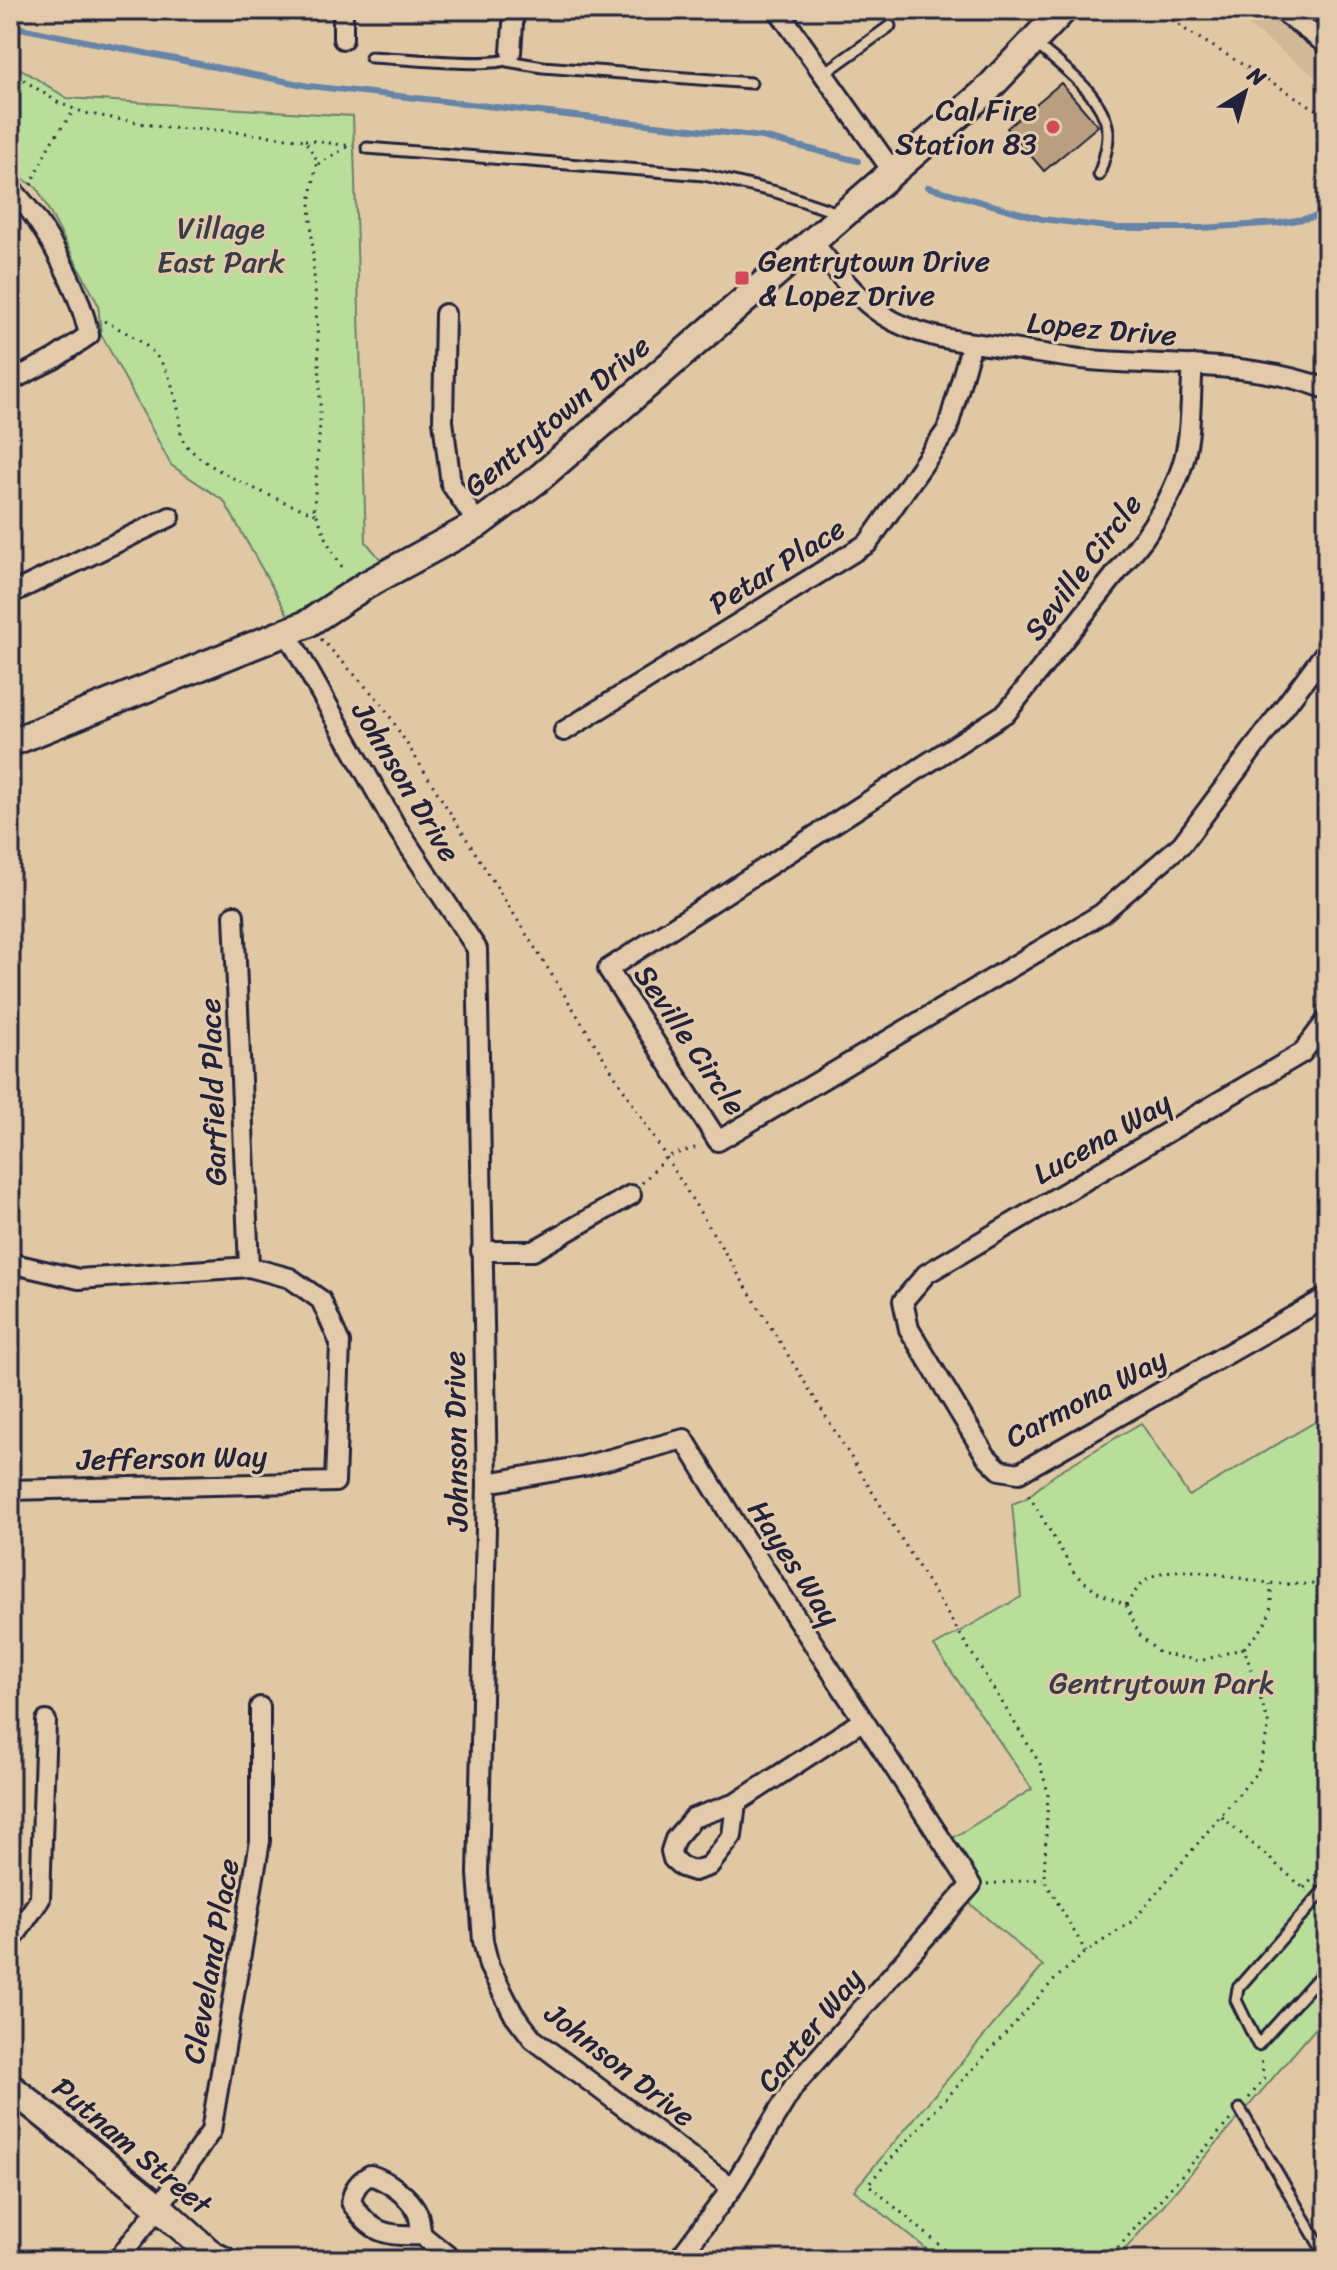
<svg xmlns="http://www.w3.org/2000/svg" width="1337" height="2270" viewBox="0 0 1337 2270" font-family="Sriracha,sans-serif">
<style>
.built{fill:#d1b998}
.green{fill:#b8de9a;stroke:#6d806a;stroke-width:2}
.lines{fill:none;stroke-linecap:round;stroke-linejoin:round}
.stream{stroke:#6684a8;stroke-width:6}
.building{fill:#b89f7f;stroke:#22223b;stroke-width:2}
.lane-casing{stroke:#22223b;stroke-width:15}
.street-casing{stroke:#22223b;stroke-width:24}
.secondary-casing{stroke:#22223b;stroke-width:32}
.path{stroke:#22223b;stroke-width:3;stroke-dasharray:2 6;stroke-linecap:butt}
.lane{stroke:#e2caaa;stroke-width:9}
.street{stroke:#e2caaa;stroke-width:18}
.secondary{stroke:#e2caaa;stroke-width:26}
.poi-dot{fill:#d1495b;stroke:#e2caaa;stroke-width:3}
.labels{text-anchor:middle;stroke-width:6;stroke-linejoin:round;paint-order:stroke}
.poi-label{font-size:30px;fill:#22223b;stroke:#e2caaa;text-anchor:end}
.park-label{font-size:30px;fill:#383e49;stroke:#e2caaa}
.street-label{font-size:30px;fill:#22223b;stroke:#e2caaa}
</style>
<rect width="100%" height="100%" fill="#e1c8a5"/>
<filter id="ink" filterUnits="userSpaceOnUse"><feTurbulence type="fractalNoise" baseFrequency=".0125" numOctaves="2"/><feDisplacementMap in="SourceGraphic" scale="16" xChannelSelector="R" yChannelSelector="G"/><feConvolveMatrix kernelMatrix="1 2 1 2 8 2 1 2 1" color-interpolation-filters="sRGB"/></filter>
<g filter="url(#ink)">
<polygon class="built" points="1228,10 1327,10 1327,86"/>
<g class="green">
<polygon points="10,62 67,98 353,116 366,542 382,561 289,617 224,501 171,465 101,334 98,304 37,188 14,173 10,165"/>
<polygon points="1327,1415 1327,2015 1116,2260 940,2260 854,2190 1043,1966 961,1896 971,1885 943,1844 1032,1789 934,1646 1021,1597 1012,1504 1025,1499 1058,1472 1141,1423 1189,1496"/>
</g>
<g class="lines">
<g class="stream">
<polyline points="10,26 309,86 762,137 858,161"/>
<polyline points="928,187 1042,219 1115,228 1201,228 1279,223 1327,215"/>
</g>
</g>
<polygon class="building" points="1061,83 1098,126 1044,171 1007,128"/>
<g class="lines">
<g class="lane-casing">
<g id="lane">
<path d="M 1036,44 C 1062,67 1103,94 1108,131 C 1109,146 1103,162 1099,175"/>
<path d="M 371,57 C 398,58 490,68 508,59"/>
<polyline points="507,61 543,67 751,83"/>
<polyline points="822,75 890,26"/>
<polyline points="367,148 704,175 776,192 838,213"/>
<polyline points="1327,1887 1238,1988 1236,2000 1258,2045 1327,1968"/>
<polyline points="1240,2109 1327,2258"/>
</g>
</g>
<g class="street-casing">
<g id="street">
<polyline points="343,10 343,39"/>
<polyline points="778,10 893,172"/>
<polyline points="1281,10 1327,45"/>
<polyline points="511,52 514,10"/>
<path d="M 10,191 L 14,192 C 46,225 79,289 89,335 L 54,359 L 10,381"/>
<path d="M 811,240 C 833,266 854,297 883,315 C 915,336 957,341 994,346 C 1026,351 1059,357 1091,360 C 1171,367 1250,360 1327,389"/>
<polyline points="445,314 443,421 451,484 478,524"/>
<path d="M 1193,365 C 1190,395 1192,430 1184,459 C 1176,489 1161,513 1144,538 L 1007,712 L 608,969 L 718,1141 L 1101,914 L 1182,844 L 1327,650"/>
<polyline points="10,594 170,517"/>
<polyline points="287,633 395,825 477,949 487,1483 478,1874 483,1941 489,1966 513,2013 533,2039 732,2188"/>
<polyline points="564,731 868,543 947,430 972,343"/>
<polyline points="234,915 249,1267"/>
<polyline points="1327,1020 1302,1053 926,1274 903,1301 909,1329 986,1456 1000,1470 1019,1473 1327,1297"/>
<polyline points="481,1251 533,1251 631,1195"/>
<polyline points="10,1263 79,1279 249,1267 290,1278 321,1300 340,1343 335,1482 10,1490"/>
<polyline points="487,1483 584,1466 684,1439 743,1536 971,1885 794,2086 732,2188 678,2260"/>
<polyline points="736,1803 732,1836 709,1866 694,1871 682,1867 673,1859 671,1851 675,1839 693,1818 736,1803 862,1721"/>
<polyline points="10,1943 40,1899 46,1721"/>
<path d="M 422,2235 C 387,2237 370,2233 351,2202 C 354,2188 358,2182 370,2175 C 387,2180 411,2197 418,2214 C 420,2220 420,2228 422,2235 L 453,2260"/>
<polyline points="117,2260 159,2207 211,2131 260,1841 260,1707"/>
</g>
</g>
<g class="secondary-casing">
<g id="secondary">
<polyline points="10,743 307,624 366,585 478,524 537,480 986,91 1063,10"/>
<polyline points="10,2087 159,2207 212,2255 223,2260"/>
</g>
</g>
<g class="path">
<polyline points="1160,10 1186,30 1327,116"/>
<polyline points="10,71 59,103 85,113 167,128 218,130 305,140 317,160 310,203 320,379 320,423 314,508 330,547 345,572"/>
<polyline points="305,140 353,146"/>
<polyline points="318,164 349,146"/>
<polyline points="31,185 50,144 75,109"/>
<path d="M 104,321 C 148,343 166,354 177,404 C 180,415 179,430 183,440 C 196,467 287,504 316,514"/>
<polyline points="321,639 382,704 666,1157 1040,1764 1048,1793 1044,1879 1086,1952"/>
<polyline points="642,1183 666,1157 701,1146"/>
<path d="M 1126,1605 C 1133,1594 1140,1584 1151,1577 C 1180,1561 1239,1580 1270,1583 C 1289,1585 1308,1584 1327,1584"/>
<path d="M 1244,1648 C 1267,1625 1274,1616 1270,1584"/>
<polyline points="1222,1817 1307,1891"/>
<polyline points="987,1884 1043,1879"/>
<polyline points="1304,1888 1327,1863"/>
<polyline points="1249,2098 1264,2078 1261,2059"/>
<polyline points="957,2260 868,2184 1056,1978 1086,1952 1134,1920 1258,1771 1269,1725 1244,1648 1200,1661 1159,1653 1139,1634 1126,1605 1099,1593 1075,1574 1026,1490"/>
<polyline points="1107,2260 1231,2119"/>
</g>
<use href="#lane" class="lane"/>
<use href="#street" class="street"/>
<use href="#secondary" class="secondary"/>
</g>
</g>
<g class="poi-dot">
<circle cx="1053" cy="127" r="8"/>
<rect x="734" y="270" width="16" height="16" rx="4"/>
</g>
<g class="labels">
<g class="poi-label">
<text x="1037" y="120">Cal Fire<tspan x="1037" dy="34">Station 83</tspan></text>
<text x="758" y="271" text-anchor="start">Gentrytown Drive<tspan x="758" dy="34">&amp; Lopez Drive</tspan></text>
</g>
<g class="park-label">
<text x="221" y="238">Village<tspan x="221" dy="34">East Park</tspan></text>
<text x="1162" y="1693">Gentrytown Park</text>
</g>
<g class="street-label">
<text transform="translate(1102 329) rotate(5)" y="10">Lopez Drive</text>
<text transform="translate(557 416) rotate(-40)" y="10">Gentrytown Drive</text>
<text transform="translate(777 566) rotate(-32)" y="10">Petar Place</text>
<text transform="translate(1083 567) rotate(-53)" y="10">Seville Circle</text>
<text transform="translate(406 782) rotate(59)" y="10">Johnson Drive</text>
<text transform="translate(690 1040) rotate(56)" y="10">Seville Circle</text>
<text transform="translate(213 1092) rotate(-92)" y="10">Garfield Place</text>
<text transform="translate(1102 1138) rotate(-30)" y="10">Lucena Way</text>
<text transform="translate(1086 1398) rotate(-28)" y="10">Carmona Way</text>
<text transform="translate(456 1441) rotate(-91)" y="10">Johnson Drive</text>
<text transform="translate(172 1458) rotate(-1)" y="10">Jefferson Way</text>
<text transform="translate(794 1563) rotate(57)" y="10">Hayes Way</text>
<text transform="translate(211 1961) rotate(-80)" y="10">Cleveland Place</text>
<text transform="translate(810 2030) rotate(-51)" y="10">Carter Way</text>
<text transform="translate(620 2065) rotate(38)" y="10">Johnson Drive</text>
<text transform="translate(132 2146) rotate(40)" y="10">Putnam Street</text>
</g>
</g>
<rect width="1337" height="2270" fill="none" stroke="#e2caaa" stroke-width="40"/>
<rect x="20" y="20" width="1297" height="2230" fill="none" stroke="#22223b" stroke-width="3" filter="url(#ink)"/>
<g transform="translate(1245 92) rotate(37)" stroke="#e2caaa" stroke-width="6" paint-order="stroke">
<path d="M0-6L14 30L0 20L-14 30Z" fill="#22223b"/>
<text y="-12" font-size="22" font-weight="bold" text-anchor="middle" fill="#22223b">N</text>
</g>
</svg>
